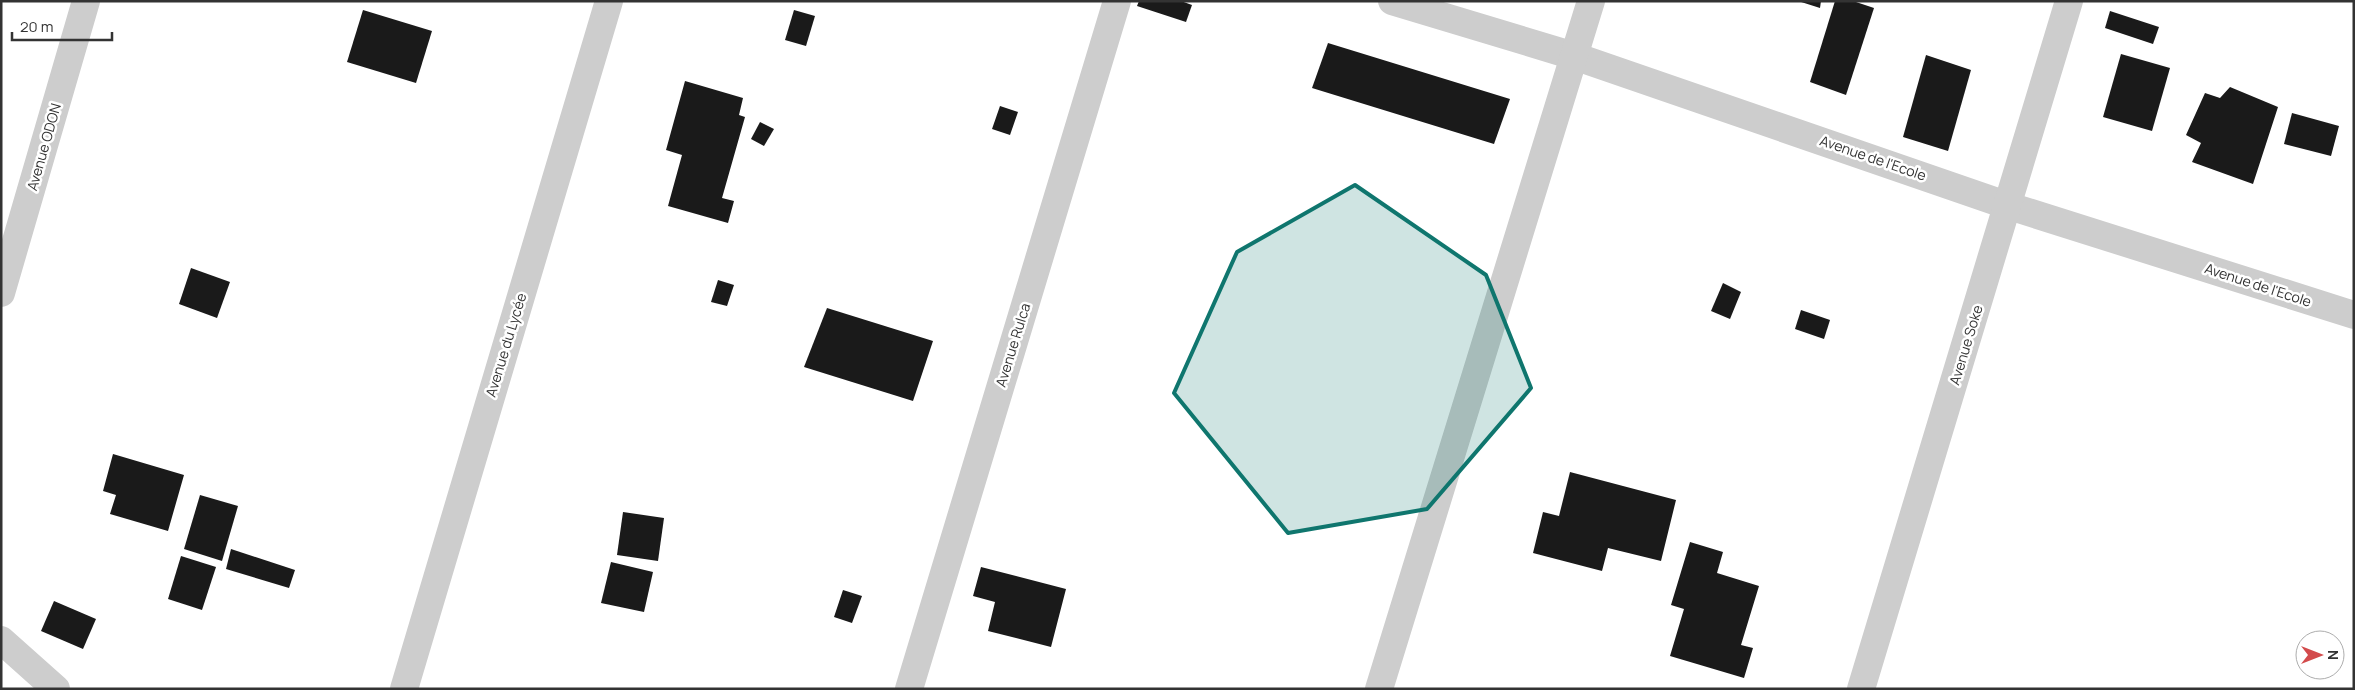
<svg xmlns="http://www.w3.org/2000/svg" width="2355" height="690" viewBox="0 0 2355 690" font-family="Manrope,sans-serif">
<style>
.building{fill:#1a1a1a}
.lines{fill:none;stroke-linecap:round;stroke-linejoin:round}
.minor{stroke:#cdcdcd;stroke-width:28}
.marked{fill:#0f766e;fill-opacity:0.2;stroke:#0f766e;stroke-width:4;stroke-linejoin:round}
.labels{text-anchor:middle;stroke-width:5;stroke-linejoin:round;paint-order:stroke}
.street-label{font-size:14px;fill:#333;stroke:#fff}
</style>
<rect width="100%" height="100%" fill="#fff"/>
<g class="building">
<polygon points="1139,1 1181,1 1192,5 1186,22 1137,6"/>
<polygon points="1798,1 1821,1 1820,8"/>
<polygon points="1835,1 1853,1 1874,8 1846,95 1810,82"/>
<polygon points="363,10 432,31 416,83 347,62"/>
<polygon points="794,10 815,16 806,46 785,40"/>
<polygon points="2110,11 2159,27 2153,44 2105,28"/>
<polygon points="1328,43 1510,99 1494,144 1312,88"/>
<polygon points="2121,54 2170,68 2152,131 2103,117"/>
<polygon points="1926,55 1971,70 1948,151 1903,137"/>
<polygon points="685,81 743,98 739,115 745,117 722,198 734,201 728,223 668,206 682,155 666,150"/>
<polygon points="2230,87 2278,107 2253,184 2192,162 2201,143 2186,135 2205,93 2220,98"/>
<polygon points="1000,106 1018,112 1010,135 992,129"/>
<polygon points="2292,113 2339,126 2331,156 2284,144"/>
<polygon points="760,122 774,129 764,146 751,139"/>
<polygon points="191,268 230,282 217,318 179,304"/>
<polygon points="718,280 734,285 727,306 711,302"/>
<polygon points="1723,283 1741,292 1730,319 1711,311"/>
<polygon points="827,308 933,341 913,401 804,367"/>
<polygon points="1801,310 1830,320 1824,339 1795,329"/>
<polygon points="113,454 184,475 168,531 110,514 116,495 103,491"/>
<polygon points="1570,472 1676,500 1661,561 1608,548 1602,571 1533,553 1543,512 1559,516"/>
<polygon points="200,495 238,506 222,561 184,549"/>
<polygon points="623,512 664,518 658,561 617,555"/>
<polygon points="1690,542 1723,552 1717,573 1759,586 1741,645 1753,648 1744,678 1670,656 1684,609 1671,605"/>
<polygon points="231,549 295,570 289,588 226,569"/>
<polygon points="181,556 216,567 202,610 168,599"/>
<polygon points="611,562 653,572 644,612 601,603"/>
<polygon points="981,567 1066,589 1051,647 988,631 995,602 973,596"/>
<polygon points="843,590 862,596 852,623 834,617"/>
<polygon points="54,601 96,619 83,649 41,631"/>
</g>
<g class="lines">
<g class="minor">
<polyline points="1392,1 1574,56 2009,206 2354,315"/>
<polyline points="1,293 86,1"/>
<polyline points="1,640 56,689"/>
<polyline points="404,689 609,1"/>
<polyline points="909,689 1117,1"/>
<polyline points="1379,689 1591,1"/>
<polyline points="1861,689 2069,1"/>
</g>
</g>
<path class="marked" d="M 1355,185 L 1486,275 L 1531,388 L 1427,509 L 1288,533 L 1174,393 L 1237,252 Z"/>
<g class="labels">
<g class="street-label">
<text transform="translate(44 147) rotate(-74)" y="5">Avenue ODON</text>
<text transform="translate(1873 158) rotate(19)" y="5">Avenue de l'Ecole</text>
<text transform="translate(2258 285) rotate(18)" y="5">Avenue de l'Ecole</text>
<text transform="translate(506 345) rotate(-73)" y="5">Avenue du Lycée</text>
<text transform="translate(1013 345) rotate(-73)" y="5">Avenue Rulca</text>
<text transform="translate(1966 345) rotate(-73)" y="5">Avenue Soke</text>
</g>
</g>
<rect width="2355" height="690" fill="none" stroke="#333333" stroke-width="5"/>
<g transform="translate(2320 655) rotate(90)"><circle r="24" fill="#ffffff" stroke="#adadad"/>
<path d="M0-4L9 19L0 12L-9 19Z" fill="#d34b4c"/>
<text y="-8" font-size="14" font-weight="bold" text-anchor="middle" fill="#333333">N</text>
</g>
<path d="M12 32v8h100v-8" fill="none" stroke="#333333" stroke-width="2.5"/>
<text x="20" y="32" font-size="15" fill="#333333" stroke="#ffffff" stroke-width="4" paint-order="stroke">20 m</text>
</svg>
